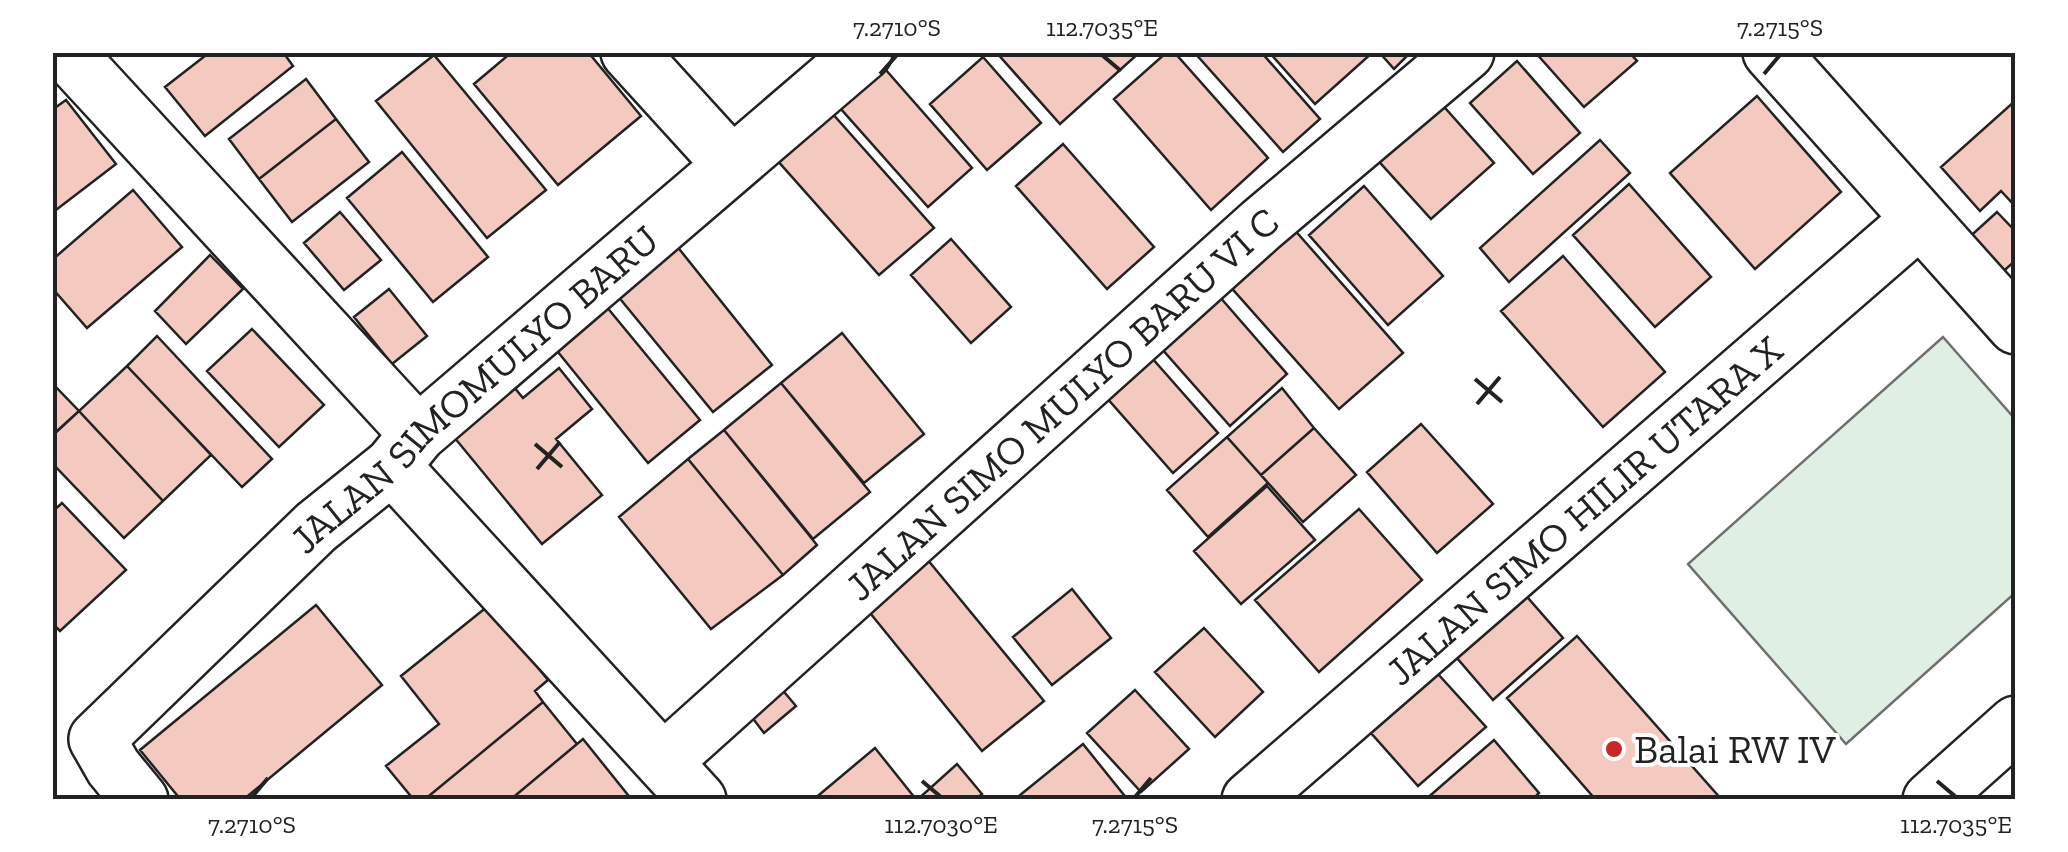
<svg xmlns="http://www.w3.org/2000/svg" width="2068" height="852" font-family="'Zilla Slab',serif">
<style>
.green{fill:#e0efe3;stroke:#6f6f6f;stroke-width:2.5}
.building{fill:#f3c9c0;stroke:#222;stroke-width:2.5}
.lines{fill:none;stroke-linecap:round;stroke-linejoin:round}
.minor-casing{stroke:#222;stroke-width:60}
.minor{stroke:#fff;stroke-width:55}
.ticks{fill:none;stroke:#222;stroke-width:4}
.poi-dot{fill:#c62828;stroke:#fff;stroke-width:4}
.labels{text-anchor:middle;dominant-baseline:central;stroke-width:8;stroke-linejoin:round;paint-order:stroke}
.street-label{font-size:40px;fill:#222;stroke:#fff}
.poi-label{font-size:40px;fill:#222;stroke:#fff;text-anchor:start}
.neatline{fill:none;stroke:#222;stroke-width:4}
.ticks-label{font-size:25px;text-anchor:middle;fill:#222}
</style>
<rect width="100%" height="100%" fill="#fff"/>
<!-- green -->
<path class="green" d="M1943 337 2015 419V593L1846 744 1688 564Z"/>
<!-- building -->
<path class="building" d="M210 52H283L293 66 205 136 165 87Z
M512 52H588L641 116 558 185 474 84Z
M996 52H1140L1060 124Z
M1167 52H1174L1268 158 1211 210 1114 99Z
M1194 52H1261L1320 119 1283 152Z
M1269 52H1371L1372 53 1315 104Z
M1379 52H1411L1394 69Z
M1535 52H1629L1637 61 1584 107Z
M434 55 546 190 487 238 376 101Z
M983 57 1041 123 987 170 930 104Z
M878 61 972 168 928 207 833 100Z
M1517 61 1580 133 1533 174 1470 103Z
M306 79 336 119 259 179 229 139Z
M1757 96 1841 192 1755 269 1670 173Z
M66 100 116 164 52 213V110Z
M1438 100 1494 163 1431 219 1374 156Z
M2016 100V207L2001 191 1980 211 1941 167Z
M831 112 934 228 879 275 777 160Z
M336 119 369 162 292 222 259 179Z
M1600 140 1630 173 1509 282 1480 248Z
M1063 144 1154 247 1107 289 1016 186Z
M402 152 488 257 433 302 347 198Z
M1629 184 1711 277 1655 327 1573 235Z
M1364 186 1443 276 1388 325 1309 235Z
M133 190 182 247 87 328 52 288V260Z
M340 212 381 260 344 290 304 243Z
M1997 212 2016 232V260L1997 277 1965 241Z
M1292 227 1403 353 1339 409 1228 284Z
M951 239 1011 307 971 343 911 275Z
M672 240 772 365 713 412 612 289Z
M210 255 243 289 186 344 155 311Z
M1563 256 1665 372 1603 427 1501 311Z
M1212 288 1287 374 1230 426 1154 340Z
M389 289 427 336 392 364 354 317Z
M601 300 700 420 648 463 549 341Z
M252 329 324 405 279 447 207 371Z
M842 333 924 434 864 483 781 383Z
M157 336 272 459 242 487 127 366Z
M1144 349 1218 433 1173 473 1099 389Z
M127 366 211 455 163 501 79 411Z
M559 368 592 409 556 439 602 495 542 544 449 431 509 381 523 398Z
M52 383 79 411 57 431 52 426Z
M781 383 870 492 813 539 724 430Z
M1282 388 1314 428 1261 475 1227 437Z
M79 411 163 501 124 538 52 463V436Z
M1421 424 1493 504 1437 553 1367 472Z
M1314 428 1356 475 1303 522 1261 475Z
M724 430 817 545 783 575 688 459Z
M1227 437 1268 483 1208 537 1167 490Z
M688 459 783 575 711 629 619 517Z
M1267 486 1315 540 1241 604 1194 551Z
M62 503 126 570 60 631 52 623V512Z
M1359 509 1422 580 1319 672 1255 600Z
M927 559 1044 701 982 751 866 608Z
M1514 582 1563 638 1493 700 1445 644Z
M1072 589 1111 638 1052 685 1013 637Z
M316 605 382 685 243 800H181L140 750Z
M488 606 548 680 535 691 543 702 424 800H414L386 766 439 724 401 676Z
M1204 628 1263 692 1215 737 1155 672Z
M1577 636 1722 800H1596L1507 698Z
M769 674 796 706 764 733 738 699Z
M1438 674 1486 727 1418 786 1371 733Z
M1135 690 1189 749 1141 792 1087 733Z
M543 702 577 744 510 800H424Z
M583 739 632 800H510Z
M1494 740 1539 793 1532 800H1425Z
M1083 744 1128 800H1014Z
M875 748 915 798 813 800Z
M957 764 982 794 975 800H917Z"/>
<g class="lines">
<!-- minor casing -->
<g class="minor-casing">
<g id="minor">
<path d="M66 52 418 434"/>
<path d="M629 52 731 164"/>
<path d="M1771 52 2016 326"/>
<path d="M392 466 698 800"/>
<path id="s1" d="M664 761 1261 225 1466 52"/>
<path id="s2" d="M140 800 113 767 97 739 316 527 392 466 418 434 864 52"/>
<path id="s3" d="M1250 800 1919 220"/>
<path d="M1931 800 2016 724"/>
</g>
</g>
<!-- minor -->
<use href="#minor" class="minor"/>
</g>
<!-- ticks -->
<path class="ticks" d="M1102 55 1121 71M880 74 897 55M1764 74 1780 55M1475 379 1502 402M1477 404 1500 377M535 444 562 467M537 469 560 442M922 781 941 797M1937 781 1956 797M252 797 268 778M1135 797 1151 778"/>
<!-- markers -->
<circle class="poi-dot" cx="1614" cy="749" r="10"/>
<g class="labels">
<!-- street labels -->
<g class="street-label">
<text stroke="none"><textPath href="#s2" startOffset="590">JALAN SIMOMULYO BARU</textPath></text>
<text stroke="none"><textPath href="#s1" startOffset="535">JALAN SIMO MULYO BARU VI C</textPath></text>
<text stroke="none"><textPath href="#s3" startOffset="442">JALAN SIMO HILIR UTARA X</textPath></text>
</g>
<!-- poi labels -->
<g class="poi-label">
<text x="1634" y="749">Balai RW IV</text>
</g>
</g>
<!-- border -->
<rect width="2068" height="852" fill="none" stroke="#ffffff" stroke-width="110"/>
<rect x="55" y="55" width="1958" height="742" class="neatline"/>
<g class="ticks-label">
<text x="897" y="36">7.2710°S</text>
<text x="1102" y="36">112.7035°E</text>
<text x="1780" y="36">7.2715°S</text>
<text x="252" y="833">7.2710°S</text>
<text x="941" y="833">112.7030°E</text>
<text x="1135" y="833">7.2715°S</text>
<text x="1956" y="833">112.7035°E</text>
</g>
</svg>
